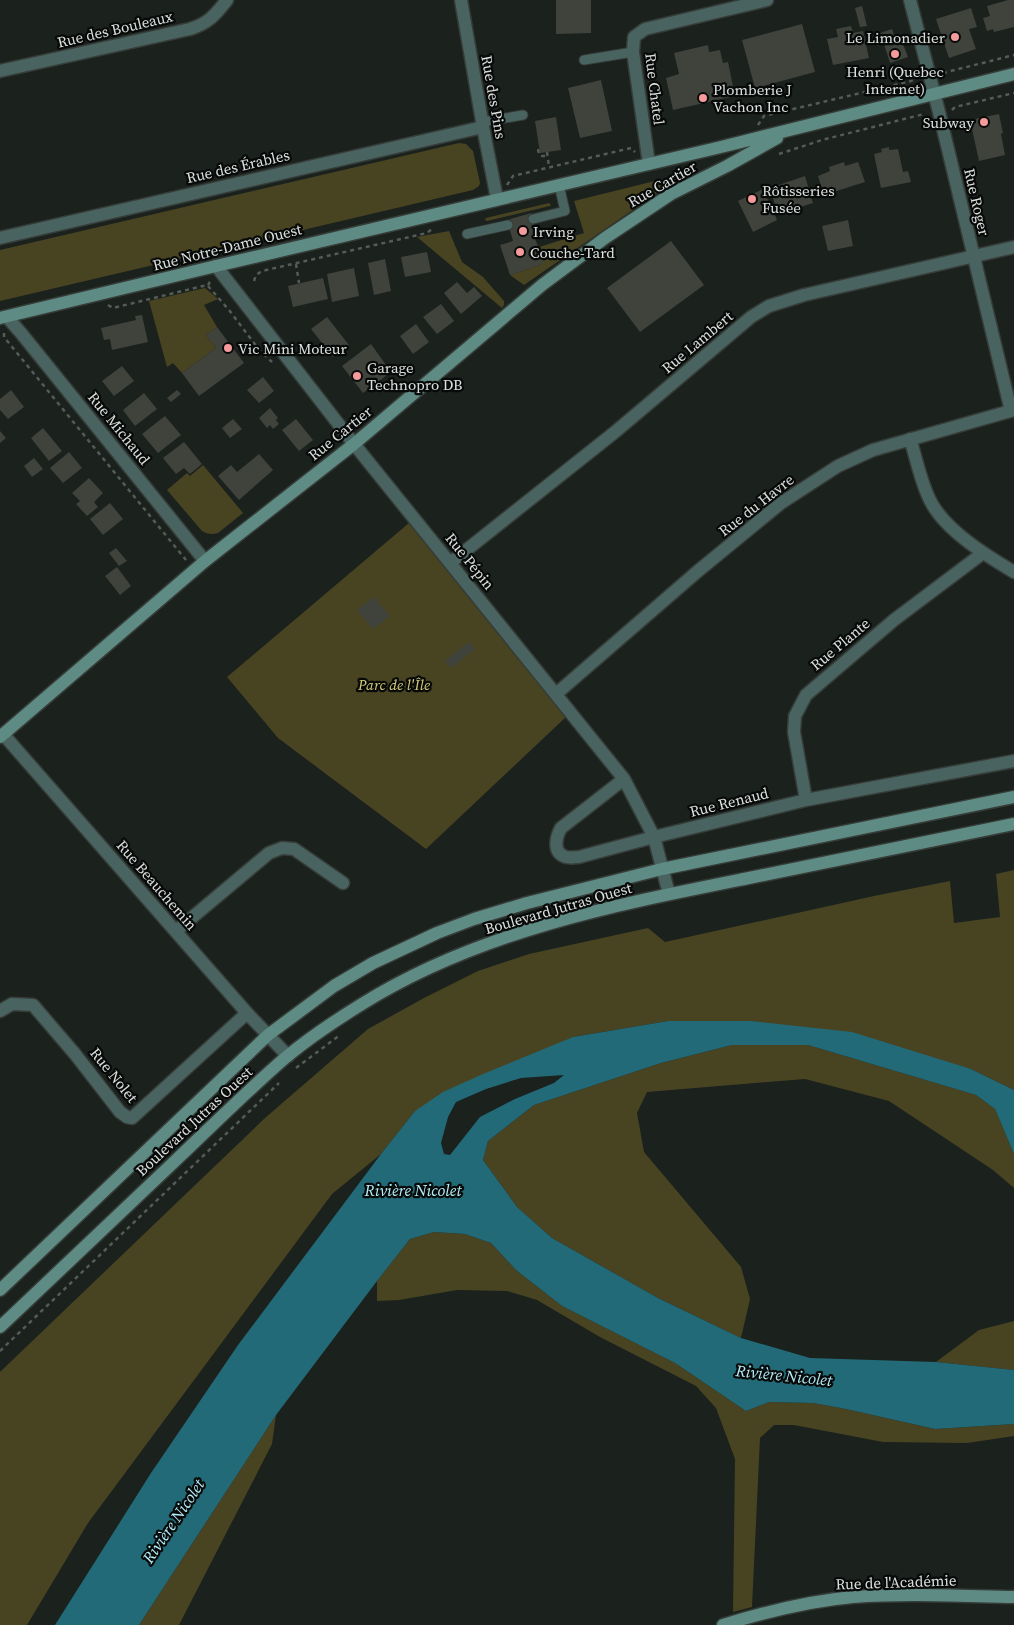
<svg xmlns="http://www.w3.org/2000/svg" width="1014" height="1625" font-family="'Source Serif 4',serif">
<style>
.green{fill:#484422}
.water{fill:#236a78;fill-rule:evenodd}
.building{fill:#3f433c}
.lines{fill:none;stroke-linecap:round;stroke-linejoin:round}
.lane-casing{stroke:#363c38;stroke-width:11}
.street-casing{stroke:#363c38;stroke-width:15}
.secondary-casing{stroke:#363c38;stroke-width:15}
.path{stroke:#555b57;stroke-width:2.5;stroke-dasharray:4 4;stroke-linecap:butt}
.lane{stroke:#496460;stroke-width:9}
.street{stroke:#496460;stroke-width:12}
.secondary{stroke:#5f8b85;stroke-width:12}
.poi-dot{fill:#f59b9b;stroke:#070a08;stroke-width:2}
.labels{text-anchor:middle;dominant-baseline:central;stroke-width:4.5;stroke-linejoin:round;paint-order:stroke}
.street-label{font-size:15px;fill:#dce0de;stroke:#070a08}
.poi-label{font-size:15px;fill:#dce0de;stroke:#070a08;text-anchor:start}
.park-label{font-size:15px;font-style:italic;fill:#d4cb7b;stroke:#070a08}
.water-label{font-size:16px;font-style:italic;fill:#b5eefc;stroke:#070a08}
</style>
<rect width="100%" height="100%" fill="#1b211d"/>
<!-- green -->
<path class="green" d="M459 143 466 144 473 151 480 183 479 186 473 190 0 301V250Z
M679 175V178L524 285 510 275 540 265 542 263V256L539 247 584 233 574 201Z
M549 203 551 205 550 206 487 221 485 220 486 218Z
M449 231 462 262 483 277 504 301V305L502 308 417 237Z
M205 288 218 299 204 305 217 327 206 335 216 348 182 373 173 363 167 367 149 301Z
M203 465 243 513 218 533C212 535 207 534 202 531L167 490 187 473 190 476Z
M409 523 566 717 426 849 278 738 227 677Z
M1014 870V1090L971 1069 751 1021H668L573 1037 415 1111 381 1154 332 1194 88 1523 27 1625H0V1372L265 1118 368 1029 424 998 478 971 529 954 648 928 665 942 874 896 950 881 954 923 1000 917 996 874Z
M732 1045H808L976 1095 995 1109 1014 1154V1188L993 1170 889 1101 805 1079 647 1092 637 1113 644 1152 741 1267 750 1299 741 1338 658 1298 552 1238 517 1207 483 1160 488 1141 534 1105 661 1063Z
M434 1232 465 1234 491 1243 516 1270 562 1306 675 1363 746 1411 769 1402 813 1403 846 1409 935 1429 1014 1424V1436L967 1443 883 1442 794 1425H774L760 1438 752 1607 733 1612 735 1459 716 1408 696 1386 600 1337 537 1300 507 1291 457 1290 399 1300 377 1301V1281L410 1239Z
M1014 1321V1370L936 1362 979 1330Z
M276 1415 272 1444 179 1625H139Z"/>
<!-- water -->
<path class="water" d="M668 1021H751L852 1032 971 1069 1014 1090V1154L995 1109 976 1095 808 1045H732L661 1063 534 1105 488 1141 483 1160 517 1207 552 1238 658 1298 741 1338 810 1358 936 1362 1014 1370V1424L935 1429 846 1409 813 1403 769 1402 746 1411 675 1363 562 1306 516 1270 491 1243 465 1234 434 1232 410 1239 377 1281 276 1415 139 1625H55L151 1473 238 1345 381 1154 415 1111 443 1092 483 1074 573 1037ZM564 1075 554 1083 515 1099 480 1117 450 1155 444 1154 441 1143 448 1117 456 1102 486 1089 521 1078Z"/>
<!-- building -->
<path class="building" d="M556 0H591V33L556 34Z
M1008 0H1014V27L994 32 993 29 987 31 983 18 990 16 987 6Z
M862 6 867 26 860 27 855 8Z
M971 8 977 27 969 29 976 49 949 58 936 19Z
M802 24 815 72 755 88 742 40Z
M851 26 853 33 863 31 869 58 833 65 827 39 838 37 836 29Z
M892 29 895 38 900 36 908 57 890 63 884 44 877 46 874 35Z
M708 45 709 52 720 50 723 63 728 62 735 96 673 110 666 78 679 74 674 53Z
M601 80 612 131 580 138 568 88Z
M999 114 1003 133 1001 134 1005 155 979 161 970 120Z
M556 117 561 150 540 153 535 121Z
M889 147V150L898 149 903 172 908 171 911 182 881 188 874 154 882 152 881 149Z
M844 162 845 166 858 162 865 182 824 195 818 176 830 171 829 167Z
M805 176 813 203 778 214 770 188Z
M763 189 777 220 753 232 738 201Z
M531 213 539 237 535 239 542 256 541 257 543 263 540 265 510 275 500 245 513 241 507 220Z
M848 220 853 246 828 251 822 226Z
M671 241 704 285 640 332 607 288Z
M427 252 431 272 405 277 401 257Z
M385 259 391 291 374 295 368 263Z
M354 268 359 296 332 302 327 274Z
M323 278 328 299 293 307 288 286Z
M457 282 467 293 474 287 482 296 461 314 444 293Z
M441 304 454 321 437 334 423 317Z
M142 315 148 342 112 350 110 339 104 340 101 328 136 320 135 316Z
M327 317 349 345 333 357 311 329Z
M416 324 429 342 413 354 400 336Z
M217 327 244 363 199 396 182 373 216 348 206 335Z
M371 344 391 372 363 393 342 366Z
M122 366 134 381 114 396 102 381Z
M263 377 274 391 259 403 247 390Z
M11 390 24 407 8 419 0 410V399Z
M177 390 181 394 171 402 167 398Z
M144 393 157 409 135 426 123 410Z
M270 408 278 418 276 420 279 424 273 429 270 425 267 428 259 418Z
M165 416 181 435 158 453 142 434Z
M233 419 242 429 230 438 222 428Z
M296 419 313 440 299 451 282 430Z
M43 428 62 451 49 461 31 438Z
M0 431 6 438 0 443Z
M184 442 202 464 190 474 184 468 176 474 163 458Z
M69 452 82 468 63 483 50 468Z
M259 454 273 470 239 500 218 476 231 465 237 472Z
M34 458 43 469 32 477 24 466Z
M89 478 103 493 94 502 98 507 87 516 76 504 80 501 72 493Z
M110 503 123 519 103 535 90 519Z
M116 548 127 561 119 566 109 553Z
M117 567 131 586 120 595 105 576Z
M374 597 390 616 373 629 357 610Z
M469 642 475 649 451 668 445 661Z"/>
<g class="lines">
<!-- lane casing -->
<g class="lane-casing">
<path id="lane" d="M584 60 633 52
M482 122 523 115
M533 219 565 211 559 185
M467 234 508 225"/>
</g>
<!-- street casing -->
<g class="street-casing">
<path id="street" d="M461 0 483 127 497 199
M910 0 939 112 1011 411
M0 71 190 29C209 23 215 15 227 0
M649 164 633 52 634 37 645 29 767 0
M0 238 483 127
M216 266 354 444 624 779 654 837 669 894
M7 317 21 333 205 561
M910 439C917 460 921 485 932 504 948 532 987 556 1014 572
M450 563 615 432 751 317 769 306 804 295 1014 247
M556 694 698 571 781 503 838 466 873 450 1014 410
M3 734 247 1013 288 1056
M624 779 561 828C556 837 552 853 566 857 569 858 575 857 579 857L654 837 806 800 1014 761
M806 800 794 732 795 716 806 695 894 620 983 553
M176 931 269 853 282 848 294 849 343 883
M0 1011 12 1004 33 1005 75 1054 120 1112 127 1117 132 1118 247 1013"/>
</g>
<!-- secondary casing -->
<g class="secondary-casing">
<path id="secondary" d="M0 318 216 266 721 147 1014 74
M0 737 205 561 354 444 542 285 605 238 671 194 727 166 777 138
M0 1290 268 1035 334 986 373 963 437 933 474 919 527 903 662 869 1014 797
M0 1327C58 1272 116 1217 174 1162 211 1127 247 1091 285 1058 309 1038 336 1020 362 1004 477 932 614 905 744 879 834 860 924 842 1014 824
M723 1625C765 1612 809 1601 853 1597 907 1593 961 1596 1014 1597"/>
</g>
<!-- path -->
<path class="path" d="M943 73 1014 55
M952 110 955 107 1014 93
M758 125 764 116 911 81 915 79 916 75
M538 149 539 154 541 156H547
M547 152 549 167
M779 154 822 140 924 114
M507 185 513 176 631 148 635 152
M296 264 299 283
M254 281 256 275 262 271 427 233 432 229
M208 286 229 310 260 351 272 362
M108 305 113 308 203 286H208L210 281
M4 333V337L186 560
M296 1068 340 1035
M0 1351 279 1083"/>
<!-- lane -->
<use href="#lane" class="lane"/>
<!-- street -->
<use href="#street" class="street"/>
<!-- secondary -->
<use href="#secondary" class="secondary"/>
</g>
<!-- markers -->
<g class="poi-dot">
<circle cx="955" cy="37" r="5"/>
<circle cx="895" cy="54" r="5"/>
<circle cx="703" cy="98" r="5"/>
<circle cx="984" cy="122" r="5"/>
<circle cx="752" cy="199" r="5"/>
<circle cx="523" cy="231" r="5"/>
<circle cx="520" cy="252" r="5"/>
<circle cx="228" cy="348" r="5"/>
<circle cx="357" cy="376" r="5"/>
</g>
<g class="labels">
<!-- street labels -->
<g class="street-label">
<text transform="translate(115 29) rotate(-13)">Rue des Bouleaux</text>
<text transform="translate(655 89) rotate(83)">Rue Chatel</text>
<text transform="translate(494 97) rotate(80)">Rue des Pins</text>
<text transform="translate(238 166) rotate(-13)">Rue des Érables</text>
<text transform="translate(662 184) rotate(-30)">Rue Cartier</text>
<text transform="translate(977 202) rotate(77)">Rue Roger</text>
<text transform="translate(227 247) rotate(-14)">Rue Notre-Dame Ouest</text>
<text transform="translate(697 342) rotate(-40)">Rue Lambert</text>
<text transform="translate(119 428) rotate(51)">Rue Michaud</text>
<text transform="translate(340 433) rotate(-39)">Rue Cartier</text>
<text transform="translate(756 505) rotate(-38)">Rue du Havre</text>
<text transform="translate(470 561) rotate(51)">Rue Pépin</text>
<text transform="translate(840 644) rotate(-40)">Rue Plante</text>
<text transform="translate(729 802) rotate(-14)">Rue Renaud</text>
<text transform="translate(157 885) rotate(49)">Rue Beauchemin</text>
<text transform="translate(558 908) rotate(-16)">Boulevard Jutras Ouest</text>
<text transform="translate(114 1075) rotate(51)">Rue Nolet</text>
<text transform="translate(194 1121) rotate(-43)">Boulevard Jutras Ouest</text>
<text transform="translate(896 1582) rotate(-2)">Rue de l'Académie</text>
</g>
<!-- poi labels -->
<g class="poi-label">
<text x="945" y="37" text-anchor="end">Le Limonadier</text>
<text x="895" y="71" text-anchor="middle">Henri (Quebec<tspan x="895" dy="17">Internet)</tspan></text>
<text x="713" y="89">Plomberie J<tspan x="713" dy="17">Vachon Inc</tspan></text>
<text x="974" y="122" text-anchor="end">Subway</text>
<text x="762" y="190">Rôtisseries<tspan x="762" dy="17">Fusée</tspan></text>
<text x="533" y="231">Irving</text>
<text x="530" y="252">Couche-Tard</text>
<text x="238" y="348">Vic Mini Moteur</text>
<text x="367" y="367">Garage<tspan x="367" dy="17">Technopro DB</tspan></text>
</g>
<!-- park labels -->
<g class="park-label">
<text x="394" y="684">Parc de l'Île</text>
</g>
<!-- water labels -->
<g class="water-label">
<text x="413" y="1190">Rivière Nicolet</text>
<text transform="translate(784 1375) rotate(6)">Rivière Nicolet</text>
<text transform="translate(173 1521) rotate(-56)">Rivière Nicolet</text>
</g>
</g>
</svg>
